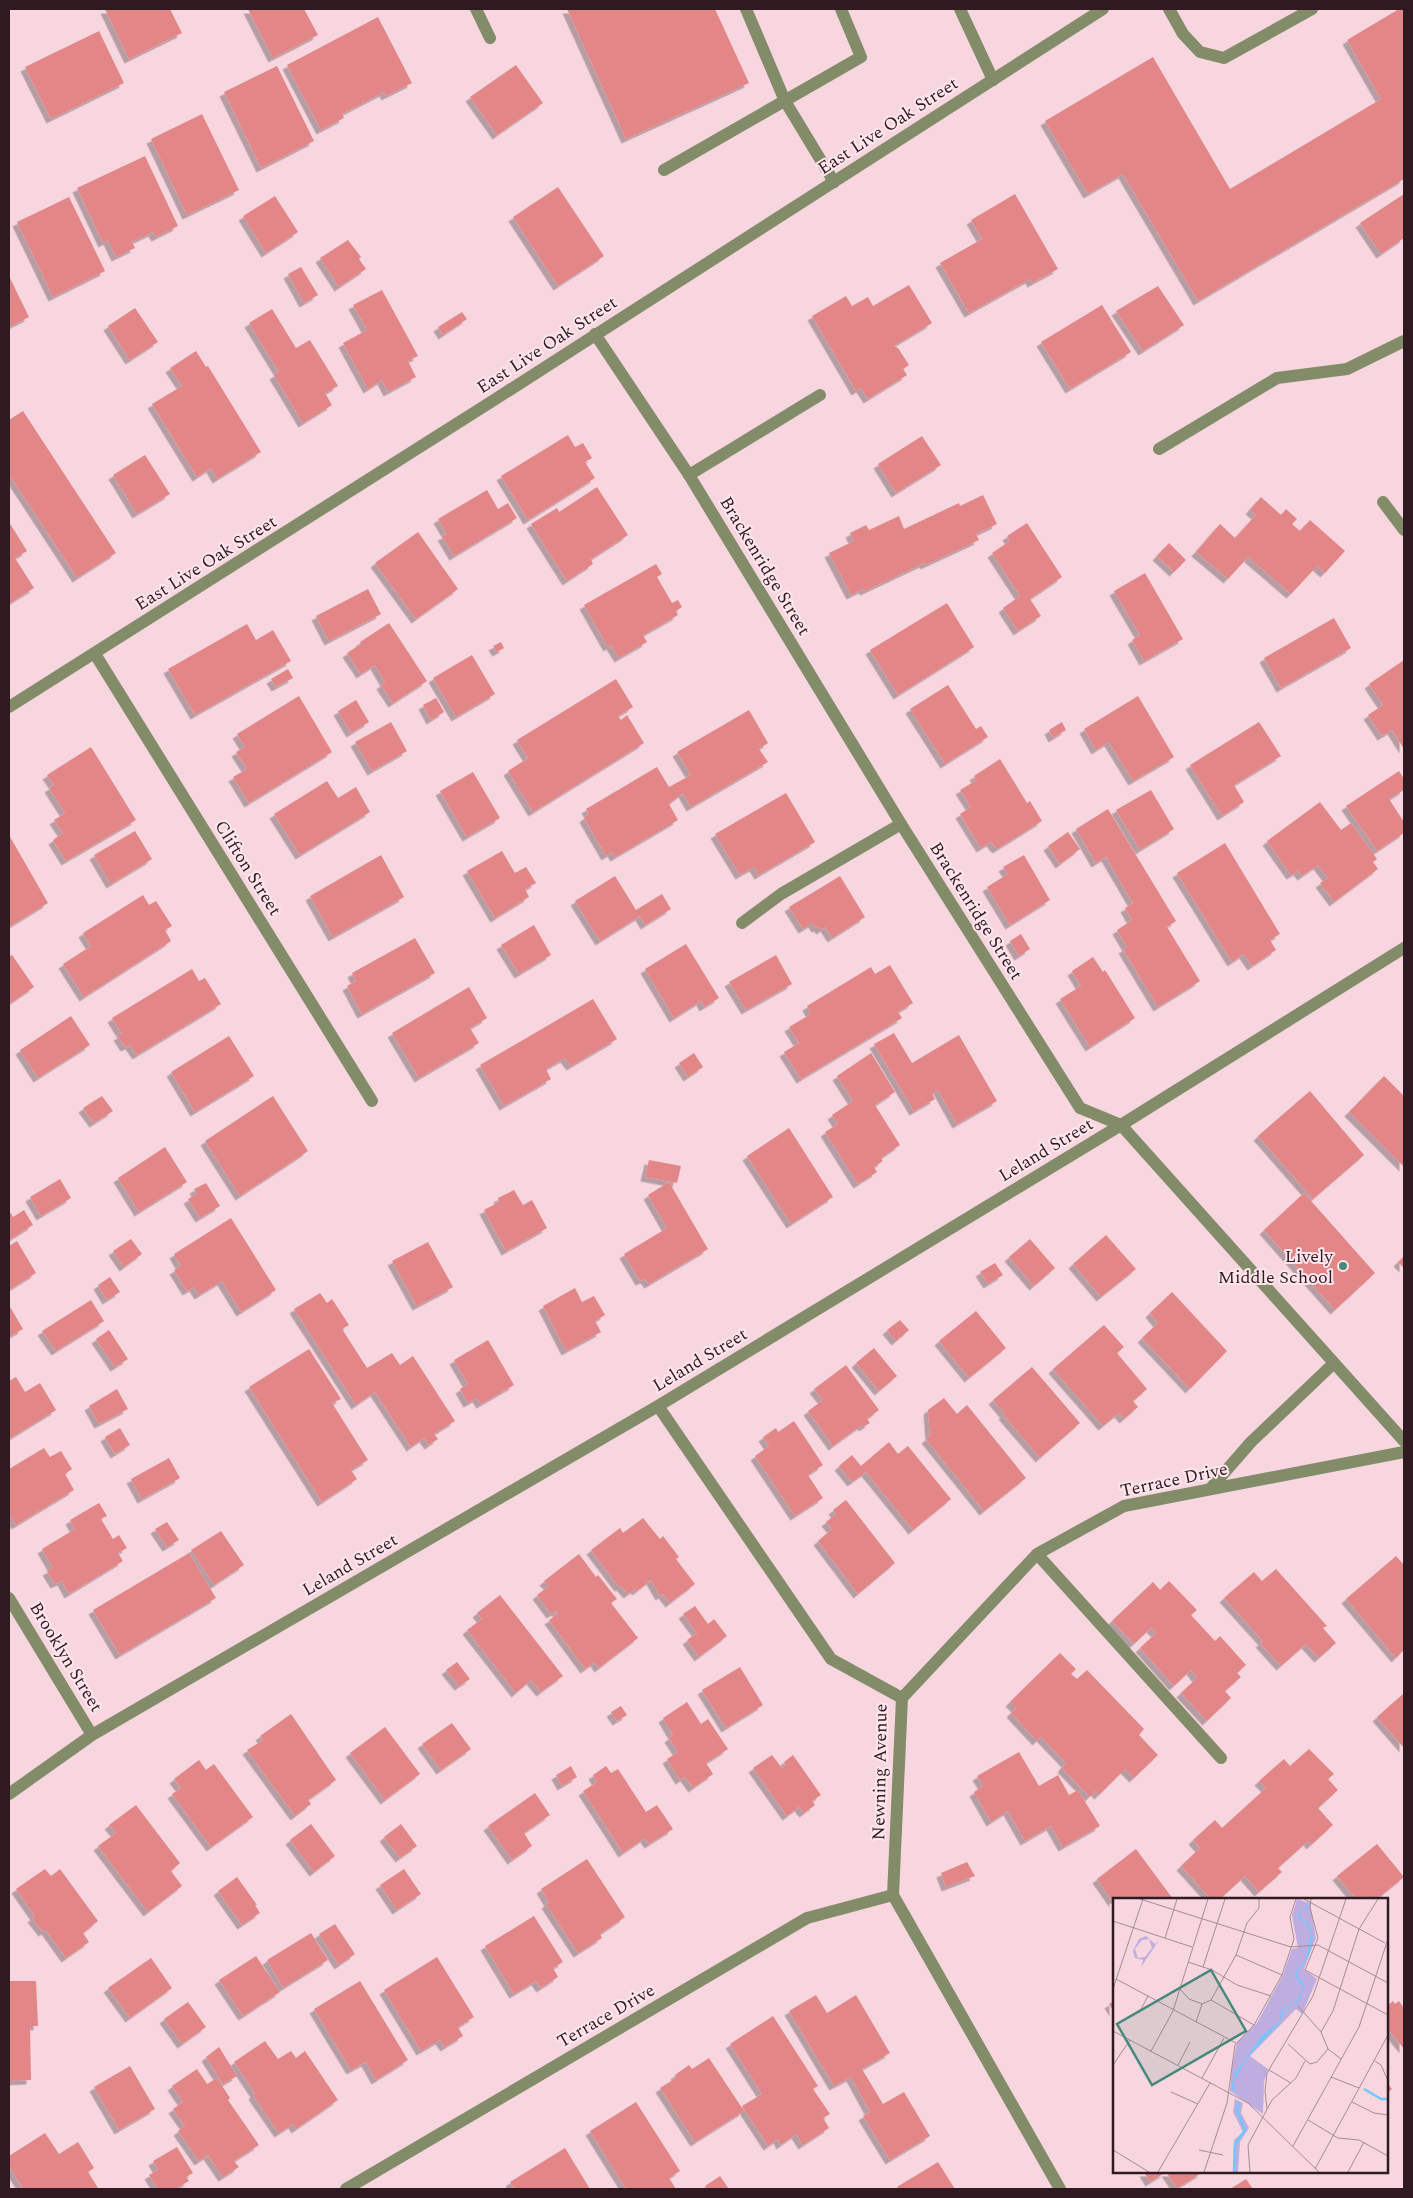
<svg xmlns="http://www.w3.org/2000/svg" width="1413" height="2198" font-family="Spectral,serif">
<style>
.building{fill:#e38687;filter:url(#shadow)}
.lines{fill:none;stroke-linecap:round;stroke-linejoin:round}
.service{stroke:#838c69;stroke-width:12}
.minor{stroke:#838c69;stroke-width:12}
.tertiary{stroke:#838c69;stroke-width:12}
.poi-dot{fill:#46897c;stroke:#fee6ed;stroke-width:2}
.labels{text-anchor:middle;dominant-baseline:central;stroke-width:4;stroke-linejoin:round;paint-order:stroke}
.street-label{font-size:18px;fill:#2e1a20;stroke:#fee6ed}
.poi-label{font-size:18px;fill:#2e1a20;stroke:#fee6ed;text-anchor:end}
.inset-river{fill:none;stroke:#73c7ff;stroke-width:2.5}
.inset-road{fill:none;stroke:#a78b93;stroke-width:1}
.view{fill:#46897c;fill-opacity:0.15;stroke:#46897c;stroke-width:2.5}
.inset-edge{fill:none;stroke:#2e1a20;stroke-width:2.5}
</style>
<defs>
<filter id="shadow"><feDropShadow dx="-4.5" dy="4.5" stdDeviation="0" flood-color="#0004"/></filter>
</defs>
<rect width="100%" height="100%" fill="#f8d6df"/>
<!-- building -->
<path class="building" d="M105 9H170L182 33 129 59Z
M248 9H304L318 35 273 58Z
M567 9H715L749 83 626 139Z
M1399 9H1404V179L1198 301 1123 174 1088 194 1045 121 1153 57 1230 189 1381 99 1347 40Z
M378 17 412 83 386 96 384 92 342 114 344 118 321 130 287 65Z
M99 31 124 83 51 119 25 67Z
M516 65 543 103 497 135 470 97Z
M277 66 314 141 261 168 224 92Z
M202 114 239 190 187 215 151 139Z
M145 156 178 226 156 237 153 232 132 242 135 248 116 257 108 240 103 243 77 188Z
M558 187 604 256 558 286 513 217Z
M1015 194 1058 269 1032 283 1030 279 969 313 940 263 982 239 971 220Z
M1404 194V238L1381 254 1360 223Z
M275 196 298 232 266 253 243 216Z
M69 197 105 271 53 297 17 222Z
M348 240 361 257 359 259 366 269 339 287 320 258Z
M301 267 318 295 304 303 288 274Z
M9 276 29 317 9 327Z
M909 285 932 323 894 346 898 348 909 365 903 369 907 375 868 399 861 388 856 391 812 316 846 296 852 306 868 297 873 306Z
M1158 286 1184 325 1143 351 1116 311Z
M382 290 418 356 408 361 416 377 388 392 382 380 368 389 343 343 367 330 353 305Z
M1102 305 1131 352 1070 389 1041 342Z
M135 308 158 342 130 360 108 326Z
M272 309 296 348 310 340 338 386 325 393 332 405 303 423 274 375 279 372 249 323Z
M462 312 467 319 443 335 438 327Z
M196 351 206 367 208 366 261 452 217 479 211 468 197 477 152 404 182 386 170 368Z
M23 411 116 553 77 578 9 474V420Z
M568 435 575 447 583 443 592 458 585 462 595 478 528 520 501 476Z
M922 436 941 465 896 493 878 464Z
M145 455 170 494 137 514 113 475Z
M597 487 628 535 591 559 593 564 567 581 531 524 557 508 559 512Z
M487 490 498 509 508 503 517 518 454 556 442 536 447 534 438 519Z
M983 495 997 524 976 534 979 540 925 565 924 563 865 591 863 589 851 595 829 553 854 541 850 533 866 525 869 530 899 516 904 529 959 503 960 506Z
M1261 497 1281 515 1286 509 1297 519 1292 524 1300 531 1310 520 1345 551 1325 573 1317 566 1291 594 1248 557 1228 579 1196 552 1220 524 1235 538 1256 515 1250 510Z
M9 522 27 551 15 558 34 588 10 603Z
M1027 523 1062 577 1030 599 1041 616 1018 631 1003 608 1020 596 992 553 1010 541 1007 536Z
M418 532 458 589 416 619 375 563Z
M1169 543 1186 560 1174 572 1157 556Z
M656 564 662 574 657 577 672 603 678 600 682 607 676 611 678 615 643 635 647 642 619 658 611 645 608 647 584 605Z
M1145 573 1183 639 1144 661 1132 640 1140 635 1114 591Z
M368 589 381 614 329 641 316 616Z
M947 603 974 647 898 695 870 650Z
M1334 618 1351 648 1281 688 1264 658Z
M389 623 427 681 393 703 381 685 385 682 375 665 361 674 347 653 361 644 360 642Z
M247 624 256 640 273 630 291 661 195 715 168 669Z
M501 642 504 648 497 652 493 646Z
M472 655 495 694 456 717 433 678Z
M1404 660V749L1392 730 1382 736 1368 715 1383 705 1369 684Z
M288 669 293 678 276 687 271 679Z
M616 679 633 707 618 716 621 720 627 715 644 743 533 812 508 771 528 758 517 740Z
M948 685 976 729 981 726 988 737 945 764 910 709Z
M299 696 332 752 249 803 233 777 247 769 236 752 245 747 237 734Z
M1138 696 1174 757 1133 781 1109 742 1096 750 1084 729Z
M436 698 444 712 431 720 423 705Z
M356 700 369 722 351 733 338 711Z
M749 710 768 743 759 749 768 762 691 807 683 793 669 804 678 820 615 857 612 852 606 856 584 818 589 814 586 809 657 767 669 787 691 775 677 752Z
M391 722 407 751 372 771 355 742Z
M1062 722 1066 730 1053 738 1049 730Z
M1259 722 1281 756 1234 785 1244 802 1222 816 1190 765Z
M91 747 136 820 66 861 53 840 63 833 54 820 65 813 49 788 54 785 47 775Z
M1000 759 1027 803 1030 801 1042 821 997 849 991 842 981 848 960 814 971 807 960 790 977 780 974 776Z
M1399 771 1404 779V790L1389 799 1404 822V833L1377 851 1346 806Z
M473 772 500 818 467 837 440 791Z
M327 781 338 798 356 787 370 812 300 855 274 814Z
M1151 790 1174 829 1140 850 1116 810Z
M786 793 815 842 759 875 754 867 740 875 715 834Z
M1320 802 1341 830 1351 823 1377 859 1373 862 1378 869 1334 902 1320 883 1328 878 1318 865 1302 876 1298 871 1291 875 1267 841Z
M1108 809 1176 921 1167 927 1200 981 1158 1007 1123 949 1127 947 1117 930 1132 920 1125 908 1133 903 1106 857 1096 863 1076 829Z
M135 831 152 859 111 884 94 855Z
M1068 832 1080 849 1060 864 1048 846Z
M9 835 48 903 9 927Z
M1225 843 1280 934 1270 940 1276 950 1252 966 1244 954 1232 962 1177 873Z
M502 851 515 873 526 867 536 883 525 889 529 897 495 918 467 871Z
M381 855 404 897 333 937 310 896Z
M1024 855 1050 900 1010 925 987 887 1008 874 1003 867Z
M615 876 636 910 662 894 671 909 645 925 640 916 600 941 575 901Z
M840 876 865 917 832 938 825 927 821 930 818 927 816 928 813 923 803 929 789 907Z
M143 895 149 905 156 901 172 926 165 930 171 941 84 997 63 964 91 946 83 933Z
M534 925 551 955 519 974 501 945Z
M1021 934 1030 949 1019 956 1010 941Z
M415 938 435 973 362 1014 347 986 356 981 352 973Z
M686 944 719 998 704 1007 701 1001 674 1018 645 969Z
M12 955 34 987 9 1004V957Z
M776 955 792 984 746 1010 729 982Z
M1093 957 1103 972 1105 970 1135 1018 1090 1047 1060 999 1081 986 1072 971Z
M890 965 913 1003 898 1012 902 1018 801 1079 784 1052 799 1043 789 1027 811 1014 807 1006 871 967 875 974Z
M192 969 199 981 205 978 221 1004 137 1055 130 1045 125 1047 118 1036 122 1034 112 1018Z
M469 987 487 1018 470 1028 479 1043 419 1078 392 1033Z
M593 999 617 1039 571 1066 565 1058 546 1069 551 1079 504 1106 480 1065Z
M71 1016 90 1045 38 1078 20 1050Z
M894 1033 912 1063 959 1035 997 1101 957 1124 938 1090 932 1094 935 1099 914 1111 874 1044Z
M229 1036 254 1076 195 1112 171 1072Z
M694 1053 703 1067 688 1077 679 1063Z
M871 1053 895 1092 875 1105 900 1145 881 1158 883 1161 874 1167 877 1172 858 1184 825 1132 838 1124 832 1115 853 1101 837 1076Z
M1384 1076 1404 1096V1167L1349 1112Z
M1310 1091 1364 1155 1313 1199 1258 1136Z
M102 1096 113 1111 94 1123 83 1108Z
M273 1096 308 1151 240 1196 205 1141Z
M789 1128 833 1197 791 1224 747 1156Z
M165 1147 187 1182 139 1212 118 1178Z
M649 1160 681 1166 677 1183 645 1177Z
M60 1179 71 1198 41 1216 30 1197Z
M669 1182 708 1249 649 1284 645 1279 640 1281 624 1254 667 1228 648 1195Z
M206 1183 220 1206 200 1218 188 1199 197 1194 194 1189Z
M514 1190 523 1205 532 1200 547 1228 506 1251 484 1210 499 1202 498 1198Z
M1304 1193 1375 1273 1335 1310 1264 1230Z
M24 1210 33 1225 9 1240V1215L11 1213 13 1217Z
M231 1218 276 1290 241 1312 222 1281 199 1295 194 1287 187 1291 174 1270 181 1266 174 1254Z
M1106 1235 1136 1269 1101 1297 1073 1264Z
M131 1239 142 1254 124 1267 113 1251Z
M1030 1239 1055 1268 1034 1286 1009 1257Z
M17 1241 36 1273 9 1290V1246Z
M428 1242 453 1287 417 1306 392 1261Z
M1404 1256V1268L1398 1262Z
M995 1263 1003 1275 988 1284 980 1272Z
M110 1277 120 1292 107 1300 98 1285Z
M575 1288 582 1302 594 1296 605 1315 595 1321 601 1332 566 1351 543 1306Z
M1172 1292 1227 1351 1190 1389 1142 1338 1158 1323 1150 1313Z
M320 1293 327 1303 332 1299 349 1325 342 1329 367 1368 392 1353 400 1365 413 1356 455 1421 434 1434 438 1439 429 1445 424 1438 411 1447 375 1392 356 1405 294 1309Z
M91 1300 104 1321 56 1351 42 1331Z
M9 1305 23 1329 9 1337Z
M976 1311 1006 1348 969 1378 939 1341Z
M900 1320 909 1330 896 1341 887 1330Z
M1104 1325 1124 1347 1117 1353 1147 1389 1133 1401 1138 1407 1124 1419 1119 1413 1103 1426 1053 1369Z
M109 1330 128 1359 115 1367 96 1339Z
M488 1340 514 1385 481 1404 477 1398 468 1403 460 1389 468 1384 454 1360Z
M874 1348 897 1376 879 1391 856 1363Z
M309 1349 341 1399 332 1403 368 1460 351 1470 357 1479 322 1502 249 1387Z
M846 1365 879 1410 867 1419 870 1423 863 1427 862 1425 833 1446 808 1411 823 1400 814 1389Z
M1032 1367 1080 1423 1040 1458 1003 1415 1005 1414 993 1400Z
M16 1377 25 1392 40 1383 56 1410 9 1439V1381Z
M117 1389 128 1409 99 1424 89 1406Z
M944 1398 957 1414 967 1405 1026 1478 984 1511 926 1439 930 1436 928 1410Z
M794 1421 823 1465 808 1475 823 1498 795 1516 755 1456 769 1446 763 1437 776 1428 778 1432Z
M120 1428 130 1445 115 1454 105 1437Z
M889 1442 898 1454 908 1446 951 1499 913 1530 866 1472 852 1482 839 1466 852 1455 861 1466Z
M44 1448 50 1457 61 1451 72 1469 65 1474 74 1490 16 1525 9 1513V1469Z
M169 1458 180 1478 142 1499 131 1479Z
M846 1500 895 1563 858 1594 818 1541 832 1529 826 1522 836 1514 833 1510Z
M99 1503 107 1516 101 1519 113 1539 119 1535 127 1548 118 1553 123 1561 69 1594 62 1581 55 1584 47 1571 53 1568 42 1549 75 1529 70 1520Z
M643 1518 660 1539 663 1536 679 1557 676 1559 695 1584 670 1603 663 1594 660 1596 651 1580 637 1591 635 1589 628 1594 621 1586 619 1587 591 1550 620 1528 623 1533Z
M167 1522 179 1540 167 1547 155 1529Z
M221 1531 244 1565 214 1585 191 1550Z
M189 1553 216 1598 120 1655 93 1610Z
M579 1554 596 1577 598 1575 617 1599 611 1603 638 1638 599 1668 595 1662 585 1669 549 1620 558 1614 556 1611 551 1614 537 1595 549 1586 544 1581Z
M1396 1556 1404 1565V1650L1396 1658 1346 1599Z
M1276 1569 1327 1626 1323 1628 1336 1643 1319 1658 1306 1644 1281 1666 1260 1643 1263 1641 1224 1598 1254 1572 1262 1581Z
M1169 1581 1197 1610 1191 1615 1215 1641 1220 1636 1246 1665 1237 1673 1241 1677 1225 1691 1231 1698 1207 1721 1181 1693 1197 1678 1191 1670 1174 1686 1140 1648 1156 1633 1151 1628 1134 1644 1112 1621 1153 1582 1160 1590Z
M500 1595 563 1676 541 1692 531 1680 516 1693 467 1630 482 1619 477 1613Z
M695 1606 708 1624 714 1619 727 1636 699 1657 687 1640 697 1633 683 1614Z
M1060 1653 1076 1669 1071 1674 1077 1679 1087 1670 1144 1729 1139 1735 1158 1755 1134 1778 1125 1769 1099 1795 1095 1791 1090 1797 1062 1768 1066 1763 1041 1737 1037 1741 1011 1713 1016 1708 1010 1702Z
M457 1662 470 1679 459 1686 446 1670Z
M740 1667 763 1705 726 1728 702 1690Z
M1403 1694 1404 1695V1748L1377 1717Z
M687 1702 701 1724 708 1719 728 1749 706 1763 713 1774 693 1788 685 1777 680 1780 667 1759 678 1752 669 1738 673 1735 663 1718Z
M621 1706 627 1715 617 1721 611 1712Z
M291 1714 336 1780 308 1800 311 1804 295 1816 247 1750 263 1740 260 1736Z
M452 1723 471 1749 441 1770 422 1744Z
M385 1727 420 1774 385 1800 350 1753Z
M1309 1749 1334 1774 1328 1779 1338 1790 1318 1808 1333 1825 1311 1845 1308 1841 1278 1868 1282 1872 1259 1892 1245 1876 1220 1899H1211L1181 1866 1200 1848 1193 1840 1215 1820 1222 1828 1266 1788 1259 1781 1284 1759 1290 1766Z
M1019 1752 1039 1786 1058 1775 1069 1795 1078 1790 1100 1826 1063 1847 1051 1826 1025 1841 1008 1811 991 1822 974 1792 983 1786 977 1776Z
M772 1755 782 1768 786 1765 784 1762 793 1755 821 1795 812 1801 815 1805 804 1813 799 1807 787 1816 753 1768Z
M199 1760 206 1770 214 1764 253 1817 211 1847 172 1794 181 1788 174 1779Z
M571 1766 577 1777 562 1786 556 1775Z
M606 1766 611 1773 618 1769 646 1812 657 1805 673 1829 649 1844 645 1838 623 1853 583 1791 597 1782 593 1775Z
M535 1793 550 1815 524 1833 532 1846 512 1860 488 1826Z
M136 1805 180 1863 171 1871 182 1886 148 1912 98 1846 116 1833 109 1825Z
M311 1824 335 1856 314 1872 290 1840Z
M401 1824 417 1846 400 1858 384 1837Z
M1377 1844 1404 1877 1377 1899H1356L1337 1876Z
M1136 1849 1173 1899H1114V1903L1097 1879Z
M587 1859 625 1917 600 1934 602 1938 578 1953 546 1904 549 1902 541 1889Z
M967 1862 975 1876 946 1887 941 1873Z
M45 1869 51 1876 60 1869 98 1921 83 1933 89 1942 66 1958 46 1930 43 1932 32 1918 35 1916 16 1889Z
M404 1869 421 1894 397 1910 380 1885Z
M237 1877 257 1905H255L260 1913 242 1925 218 1891Z
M534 1916 563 1962 553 1968 558 1977 541 1988 536 1981 514 1994 485 1946Z
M335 1924 355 1954 339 1965 319 1934Z
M311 1933 328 1960 283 1988 267 1960Z
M256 1956 280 1992 243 2016 219 1980Z
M437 1957 474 2017 458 2027 463 2036 445 2047 440 2040 421 2051 384 1990Z
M151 1958 172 1988 130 2018 108 1988Z
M9 1981H36L38 2026H30L31 2080 9 2081Z
M360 1981 408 2060 376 2080 366 2062 351 2070 314 2009Z
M816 1995 827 2013 856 1995 890 2053 862 2069 883 2104 904 2092 930 2136 890 2160 863 2116 870 2112 851 2077 834 2086 789 2011Z
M1114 2001V2012L1109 2004Z
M1393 2001 1395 2004 1399 2001 1404 2008V2049L1387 2028V2006Z
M188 2002 206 2027 182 2044 164 2019Z
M773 2016 818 2086 813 2089 830 2114 823 2118 829 2128 803 2145 796 2134 781 2145 778 2139 768 2146 742 2106 762 2094 730 2044Z
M265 2041 278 2059 291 2051 296 2058 305 2051 338 2100 296 2129 293 2124 279 2133 253 2095 255 2093 234 2062Z
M219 2047 237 2076 223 2084 206 2057Z
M709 2058 744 2111 695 2142 660 2088 676 2078 675 2075 689 2065 692 2069Z
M130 2066 155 2109 119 2130 94 2087Z
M197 2069 207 2084 217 2078 230 2098 228 2100 259 2145 234 2161 239 2167 223 2177 208 2155 199 2161 178 2131 185 2126 173 2109 183 2102 172 2086Z
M1387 2083 1392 2089 1387 2093Z
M636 2102 680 2171 669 2178 676 2189H626L590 2131Z
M45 2133 59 2154 78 2142 94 2168 88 2172 98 2188 19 2189 22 2187 9 2166V2156Z
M177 2147 193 2173 186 2177 189 2181 175 2189H158L149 2175 158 2170 153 2161Z
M565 2148 590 2189H515L510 2182Z
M938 2162 955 2189H899L897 2187Z
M1144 2172H1166L1150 2182Z
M1166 2172H1203L1177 2188Z
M720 2176 729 2189H707L705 2186Z
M1246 2179 1253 2189H1230Z"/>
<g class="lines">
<!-- service -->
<path class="service" d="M476 9 490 38
M746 9 785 101 834 182
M1169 9 1183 34 1200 52 1224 58 1312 9
M664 170 861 57 841 9
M1159 449 1277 378 1347 369 1404 341
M689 475 820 395
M742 923 781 894 901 824"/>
<!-- minor -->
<path class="minor" d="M960 9 993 80
M595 334 689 475 901 824 1080 1108 1121 1125 1404 1441
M1383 502 1404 530
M95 654 372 1101
M658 1406 831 1659 902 1698 893 1895 1060 2189
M1210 1489 1251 1442 1334 1363
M1037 1554 1221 1758
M9 1598 92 1735
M902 1698 1037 1554 1124 1506 1404 1452
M9 1794 92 1735 658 1406 1121 1125 1404 948
M346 2189 807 1918 893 1895"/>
<!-- tertiary -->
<path class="tertiary" d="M9 707 494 400 1103 9"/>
</g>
<!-- markers -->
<circle class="poi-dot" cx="1343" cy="1266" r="5"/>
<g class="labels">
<!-- street labels -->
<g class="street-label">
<text transform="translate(888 126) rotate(-33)">East Live Oak Street</text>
<text transform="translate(547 345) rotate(-33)">East Live Oak Street</text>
<text transform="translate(206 563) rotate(-32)">East Live Oak Street</text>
<text transform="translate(765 566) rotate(59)">Brackenridge Street</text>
<text transform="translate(248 868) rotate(58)">Clifton Street</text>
<text transform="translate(976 911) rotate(58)">Brackenridge Street</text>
<text transform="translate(1046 1150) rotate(-31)">Leland Street</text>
<text transform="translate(700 1360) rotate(-31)">Leland Street</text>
<text transform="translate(1174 1480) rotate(-12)">Terrace Drive</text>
<text transform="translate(350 1565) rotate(-30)">Leland Street</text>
<text transform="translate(66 1657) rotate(59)">Brooklyn Street</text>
<text transform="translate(880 1772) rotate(-89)">Newning Avenue</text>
<text transform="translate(606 2016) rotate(-30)">Terrace Drive</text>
</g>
<!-- poi labels -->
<g class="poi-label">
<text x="1333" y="1256">Lively<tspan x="1333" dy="21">Middle School</tspan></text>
</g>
</g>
<!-- overview -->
<g transform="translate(1113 1898)">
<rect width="275" height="275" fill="#f8d6df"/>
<path d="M184 1 197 5 203 40 191 71 204 81 189 116 183 111 137 158 155 171 151 184 150 216 117 193 119 170 124 144 144 125 170 77 179 51 185 50 179 17ZM33 38 42 46 46 42 28 69 30 62 22 60 20 53 26 41ZM36 41 39 50 32 59 25 60 22 51 29 42ZM122 201 130 205 128 215 136 230 127 244 125 274H120L121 242 130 234 120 214Z" fill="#beaedf" fill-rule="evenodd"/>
<path d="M196 1 194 11 185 15 187 20 195 24 200 40 196 57 183 76 191 87V92L185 103 171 111 167 124 133 161 120 186 124 196 118 189 123 176 119 174H124L129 165 149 138 167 123 168 112 183 103 191 91 181 76 193 60 198 36 193 24 186 22 184 15 192 11Z" fill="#73c7ff"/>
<path class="inset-river" d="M251 191 268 201H275M121 274 122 246 132 232 124 213 126 204"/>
<path class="inset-road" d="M27 1 178 49 205 47 275 85M191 1 272 45M198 1 197 10 205 40 192 72 275 117M0 23 79 49M52 40 64 1M123 57 169 77M75 64 99 72 124 87 158 98M90 69 112 1M3 81 123 145M66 90 76 101 89 106M0 91 30 1M98 102 141 127M185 108 208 134 215 151 228 161M26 115 35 98M83 124 89 106 98 102 123 57 134 25 146 10V1M0 133 135 205 206 274M208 134 220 113 246 31 265 1M175 146 197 166 204 164 215 151M38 153 60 113 95 1M262 163 268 167 275 183M0 167 17 142M65 167 77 144M156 172 178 185M218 179 246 190M89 180 111 140M58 194 85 206M239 204 261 215 275 217M154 211 152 193 154 175 200 98 233 1M195 222 225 240 246 242 275 258M180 248 246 129 275 41M0 252 36 274M86 252 110 257M202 271 275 137M45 274 97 185M91 274 114 205 122 147 141 127 169 77 181 41 177 19 183 1M137 274 135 247 159 202 183 180 192 163M235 274 251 244"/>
<path class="view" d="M98 72 133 133 39 187 4 126Z"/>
<rect width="275" height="275" class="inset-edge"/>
</g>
<!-- border -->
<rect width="1413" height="2198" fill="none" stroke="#2e1a20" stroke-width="20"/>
</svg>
